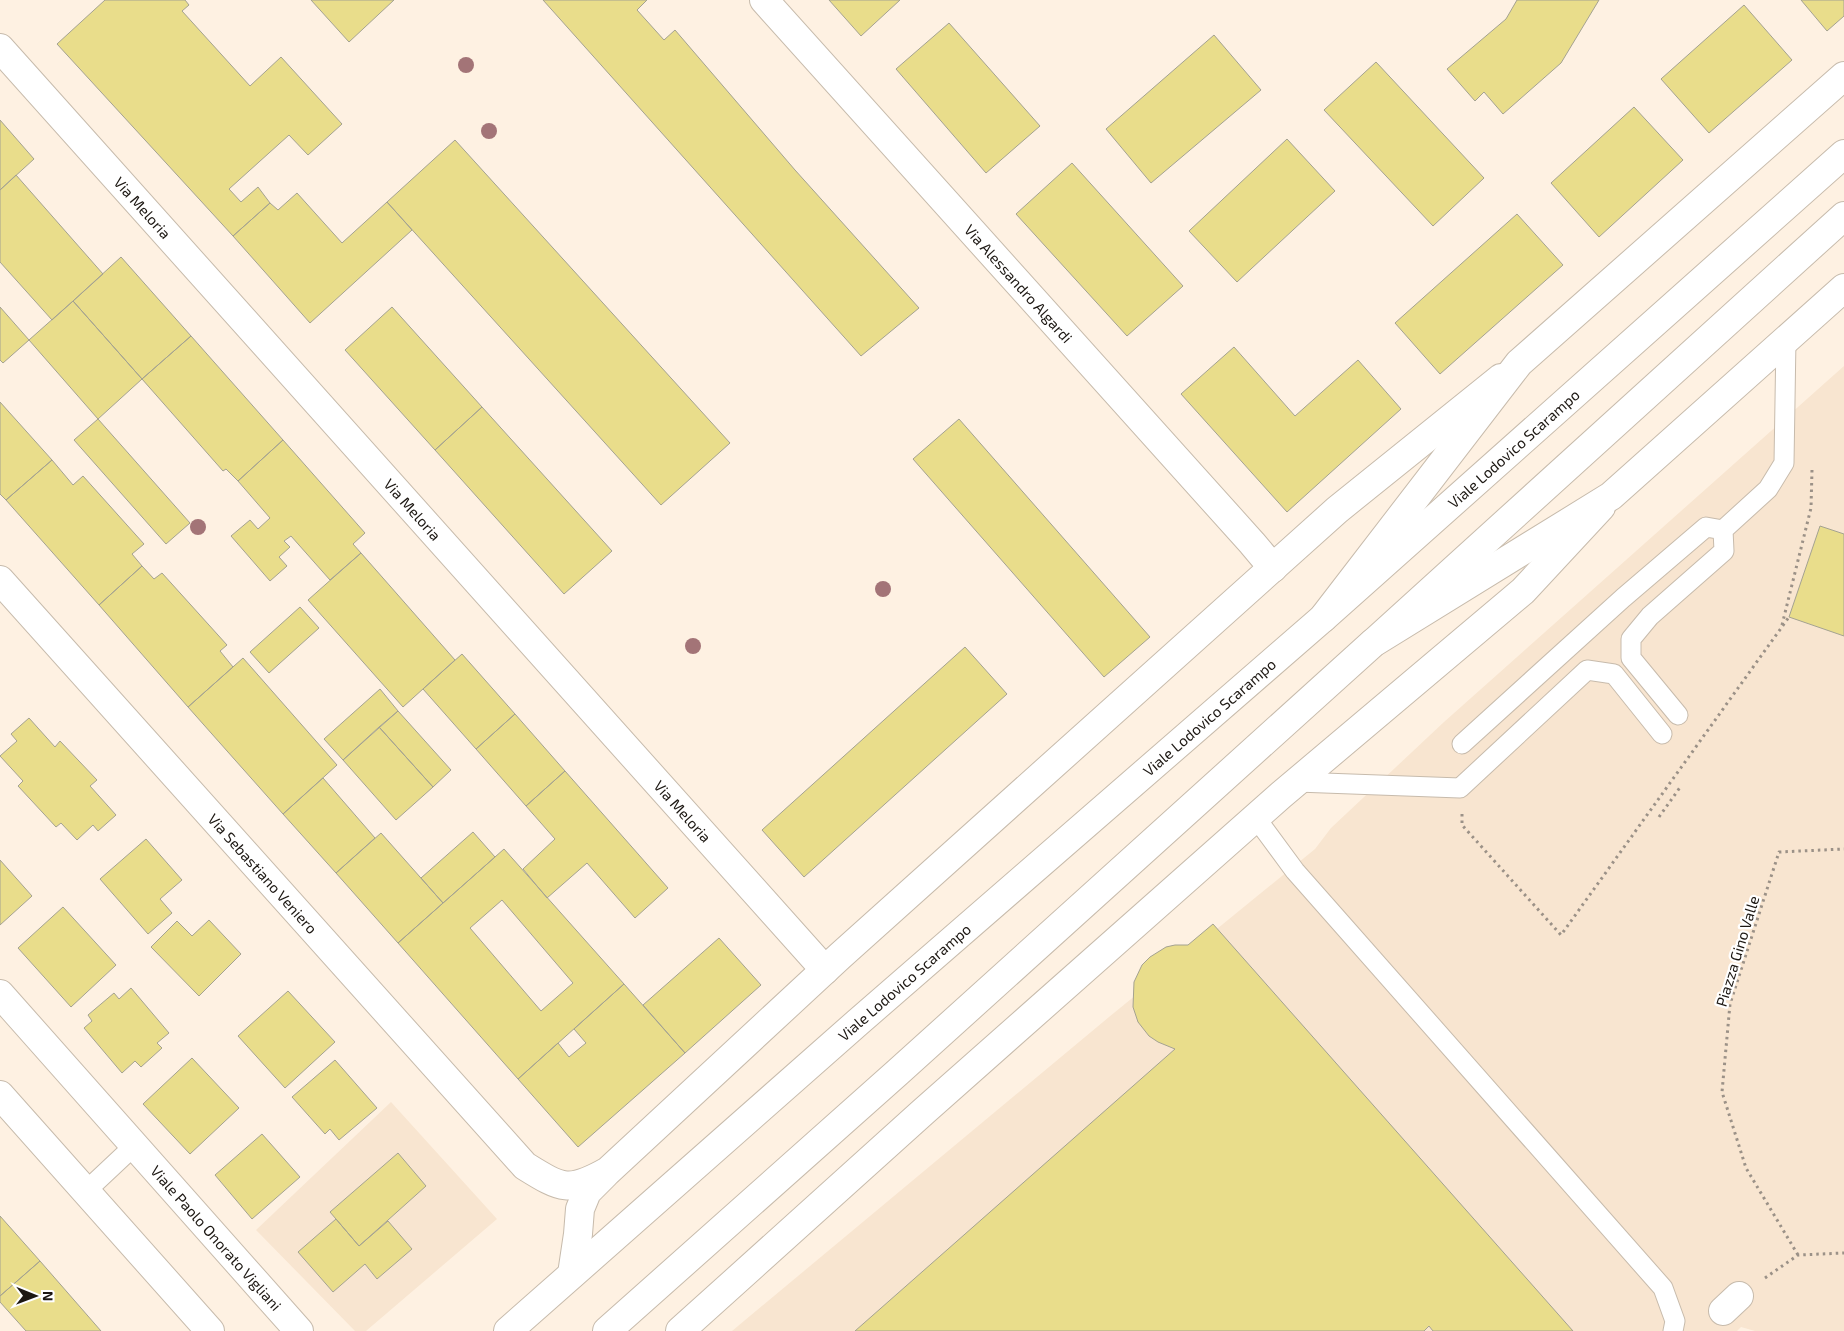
<svg xmlns="http://www.w3.org/2000/svg" width="1844" height="1331" font-family="'Exo 2',sans-serif">
<style>
.built{fill:#f8e5d0}
.building{fill:#e9dd8b;stroke:#a4a291;fill-rule:evenodd}
.lines{fill:none;stroke-linecap:round;stroke-linejoin:round}
.lane-casing{stroke:#c7bbac;stroke-width:21}
.street-casing{stroke:#c7bbac;stroke-width:30}
.secondary-casing{stroke:#c7bbac;stroke-width:30}
.primary-casing{stroke:#c7bbac;stroke-width:30}
.highway-casing{stroke:#c7bbac;stroke-width:30}
.path{stroke:#9b9187;stroke-width:3;stroke-dasharray:2.5 4;stroke-linecap:butt}
.lane{stroke:#fff;stroke-width:19}
.street{stroke:#fff;stroke-width:28}
.secondary{stroke:#fff;stroke-width:28}
.primary{stroke:#fff;stroke-width:28}
.highway{stroke:#fff;stroke-width:28}
.tree{fill:#a37477}
.labels{text-anchor:middle;dominant-baseline:central;stroke-width:4.5;stroke-linejoin:round;paint-order:stroke}
.street-label{font-size:15px;fill:#1c1712;stroke:#fff}
</style>
<rect width="100%" height="100%" fill="#fef1e2"/>
<!-- built -->
<path class="built" d="M1844 366V1331H1755L1741 1327 1737 1331H732L1109 1017 1315 849 1331 828 1444 722Z
M391 1102 497 1219 366 1331H355L256 1230Z"/>
<!-- building -->
<path class="building" d="M105 0H185L189 5 182 11 250 86 281 57 342 124 308 155 289 135 229 189 241 202 258 187 270 203 233 236 57 44Z
M311 0H394L349 42Z
M543 0H647L637 10 664 40 675 30 795 170 919 308 861 356Z
M829 0H900L861 36Z
M1517 0H1599L1561 63 1503 114 1484 92 1475 101 1447 69 1506 19Z
M1801 0H1844V16L1827 31Z
M1744 5 1792 60 1709 133 1661 79Z
M949 23 1040 126 986 173 896 69Z
M1214 35 1261 90 1151 183 1106 129Z
M1376 62 1484 178 1433 226 1324 110Z
M1634 107 1683 160 1599 237 1551 183Z
M0 120 34 159 0 190Z
M1287 139 1335 191 1237 282 1189 231Z
M455 140 730 443 661 505 387 202Z
M1072 163 1183 286 1127 336 1016 214Z
M16 175 103 274 52 320 0 262V190Z
M297 193 342 243 387 202 412 230 310 323 233 236 270 203 278 210Z
M1517 214 1563 265 1440 374 1395 323Z
M121 257 191 336 142 379 73 301Z
M73 301 142 379 98 419 29 340Z
M0 307 29 340 3 363 0 360Z
M392 307 482 407 435 450 345 350Z
M191 336 283 440 238 481 226 469 223 471 142 379Z
M1234 347 1295 416 1358 360 1401 409 1287 512 1181 394Z
M0 402 52 460 6 500 0 494Z
M482 407 612 551 564 594 435 450Z
M98 419 190 523 166 544 74 440Z
M959 419 1150 637 1104 677 913 459Z
M283 440 365 533 353 544 361 553 330 580 291 536 284 541 290 547 279 557 287 566 270 581 231 536 250 520 258 529 270 518 238 481Z
M52 460 73 485 83 476 144 544 132 554 142 566 99 605 6 500Z
M1820 526 1844 534V636L1789 617Z
M361 553 455 660 403 707 308 600Z
M142 566 154 579 162 573 227 645 220 651 233 667 188 707 99 605Z
M300 607 319 628 269 673 250 652Z
M965 647 1007 694 804 877 762 830Z
M462 654 515 714 476 749 423 689Z
M243 658 337 765 283 814 188 707Z
M380 689 398 711 343 760 324 739Z
M398 711 451 770 433 787 379 727Z
M515 714 565 771 526 806 476 749Z
M29 718 55 747 60 741 97 780 90 786 116 815 98 831 93 825 77 840 61 823 56 827 18 786 23 781 0 756 17 741 11 734Z
M379 727 433 787 396 820 343 760Z
M565 771 668 888 635 918 587 863 547 898 523 869 555 839 526 806Z
M323 778 375 838 336 873 283 814Z
M473 832 495 857 443 903 421 878Z
M381 833 443 903 398 943 336 873Z
M146 839 182 880 160 899 172 913 148 934 100 879Z
M504 849 624 984 518 1079 398 943ZM502 900 573 983 541 1011 470 928Z
M0 860 32 896 0 925Z
M63 907 116 965 71 1007 18 948Z
M209 920 241 954 199 996 151 947 177 921 192 936Z
M1213 924 1573 1331H1433L1429 1326 1424 1331H855L1175 1049 1158 1042 1149 1036 1138 1022 1133 1007 1134 982 1142 965 1150 957 1166 947 1175 945H1188Z
M719 938 761 985 685 1053 643 1005Z
M624 984 685 1053 578 1147 518 1079 558 1043 569 1057 586 1043 574 1029Z
M131 988 169 1033 157 1043 162 1048 141 1067 135 1061 122 1073 84 1028 92 1021 88 1015 114 993 119 999Z
M288 991 335 1042 285 1088 238 1036Z
M192 1058 239 1108 190 1154 143 1104Z
M335 1060 377 1108 339 1140 330 1129 325 1134 292 1097Z
M262 1134 300 1177 252 1219 215 1175Z
M398 1153 426 1186 359 1246 330 1212Z
M0 1216 40 1261 0 1296Z
M336 1219 359 1246 388 1221 412 1249 377 1279 365 1264 333 1292 298 1252Z
M40 1261 101 1331H26L0 1302V1296Z"/>
<g class="lines">
<!-- lane casing -->
<g class="lane-casing">
<path id="lane" d="M1723 530 1768 489 1784 463 1786 339
M1678 715 1631 658V639L1650 616 1724 551 1723 530
M1462 744 1623 598 1706 527 1723 530
M1297 782 1460 788 1587 670 1614 674 1662 734
M1256 818 1295 871 1663 1288 1675 1321 1673 1331
M86 1191 135 1145"/>
</g>
<!-- street casing -->
<g class="street-casing">
<g id="street">
<path id="s1" d="M764 0 1252 543 1273 568"/>
<path id="s2" d="M0 48 825 970"/>
<path id="s3" d="M0 580 525 1166C562 1189 569 1193 608 1171L840 956 1337 510 1501 378"/>
<path d="M572 1274 578 1234 580 1209 587 1192 605 1174"/>
<path d="M1723 1311 1739 1296"/>
</g>
</g>
<!-- secondary casing -->
<g class="secondary-casing">
<g id="secondary">
<path id="s4" d="M0 994 299 1331"/>
<path d="M0 1095 210 1331"/>
<path d="M680 1331 923 1112 1281 795 1523 591 1601 507"/>
</g>
</g>
<!-- primary casing -->
<g class="primary-casing">
<g id="primary">
<path id="s5" d="M508 1331 857 1023 1323 618 1519 363 1844 76"/>
<path d="M607 1331 898 1072 1373 643 1611 496 1844 288"/>
</g>
</g>
<!-- highway casing -->
<g class="highway-casing">
<g id="highway">
<path id="s6" d="M1323 618 1844 154"/>
<path d="M1373 643 1844 216"/>
</g>
</g>
<!-- path -->
<path class="path" d="M1782 625 1811 508 1812 470
M1462 814V825L1561 935 1789 617
M1659 817 1681 786
M1798 1255 1746 1168 1722 1092 1730 1004 1779 852 1844 849
M1765 1278 1798 1255 1844 1253"/>
<!-- lane -->
<use href="#lane" class="lane"/>
<!-- street -->
<use href="#street" class="street"/>
<!-- secondary -->
<use href="#secondary" class="secondary"/>
<!-- primary -->
<use href="#primary" class="primary"/>
<!-- highway -->
<use href="#highway" class="highway"/>
</g>
<!-- trees -->
<g class="tree">
<circle cx="466" cy="65" r="8"/>
<circle cx="489" cy="131" r="8"/>
<circle cx="198" cy="527" r="8"/>
<circle cx="883" cy="589" r="8"/>
<circle cx="693" cy="646" r="8"/>
</g>
<g class="labels">
<!-- street labels -->
<g class="street-label">
<text stroke="none"><textPath href="#s2" startOffset="214">Via Meloria</textPath></text>
<text stroke="none"><textPath href="#s1" startOffset="381">Via Alessandro Algardi</textPath></text>
<text stroke="none"><textPath href="#s6" startOffset="255">Viale Lodovico Scarampo</textPath></text>
<text stroke="none"><textPath href="#s2" startOffset="619">Via Meloria</textPath></text>
<text stroke="none"><textPath href="#s5" startOffset="932">Viale Lodovico Scarampo</textPath></text>
<text stroke="none"><textPath href="#s2" startOffset="1024">Via Meloria</textPath></text>
<text stroke="none"><textPath href="#s3" startOffset="394">Via Sebastiano Veniero</textPath></text>
<text transform="translate(1737 951) rotate(-73)">Piazza Gino Valle</text>
<text stroke="none"><textPath href="#s5" startOffset="528">Viale Lodovico Scarampo</textPath></text>
<text stroke="none"><textPath href="#s4" startOffset="326">Viale Paolo Onorato Vigliani</textPath></text>
</g>
</g>
<!-- north arrow -->
<g transform="translate(35 1296) rotate(91)" stroke="#ffffff" stroke-width="4" paint-order="stroke">
<path d="M0-4L9 19L0 12L-9 19Z" fill="#1c1712"/>
<text y="-8" font-size="14" font-weight="bold" text-anchor="middle" fill="#1c1712">N</text>
</g>
</svg>
